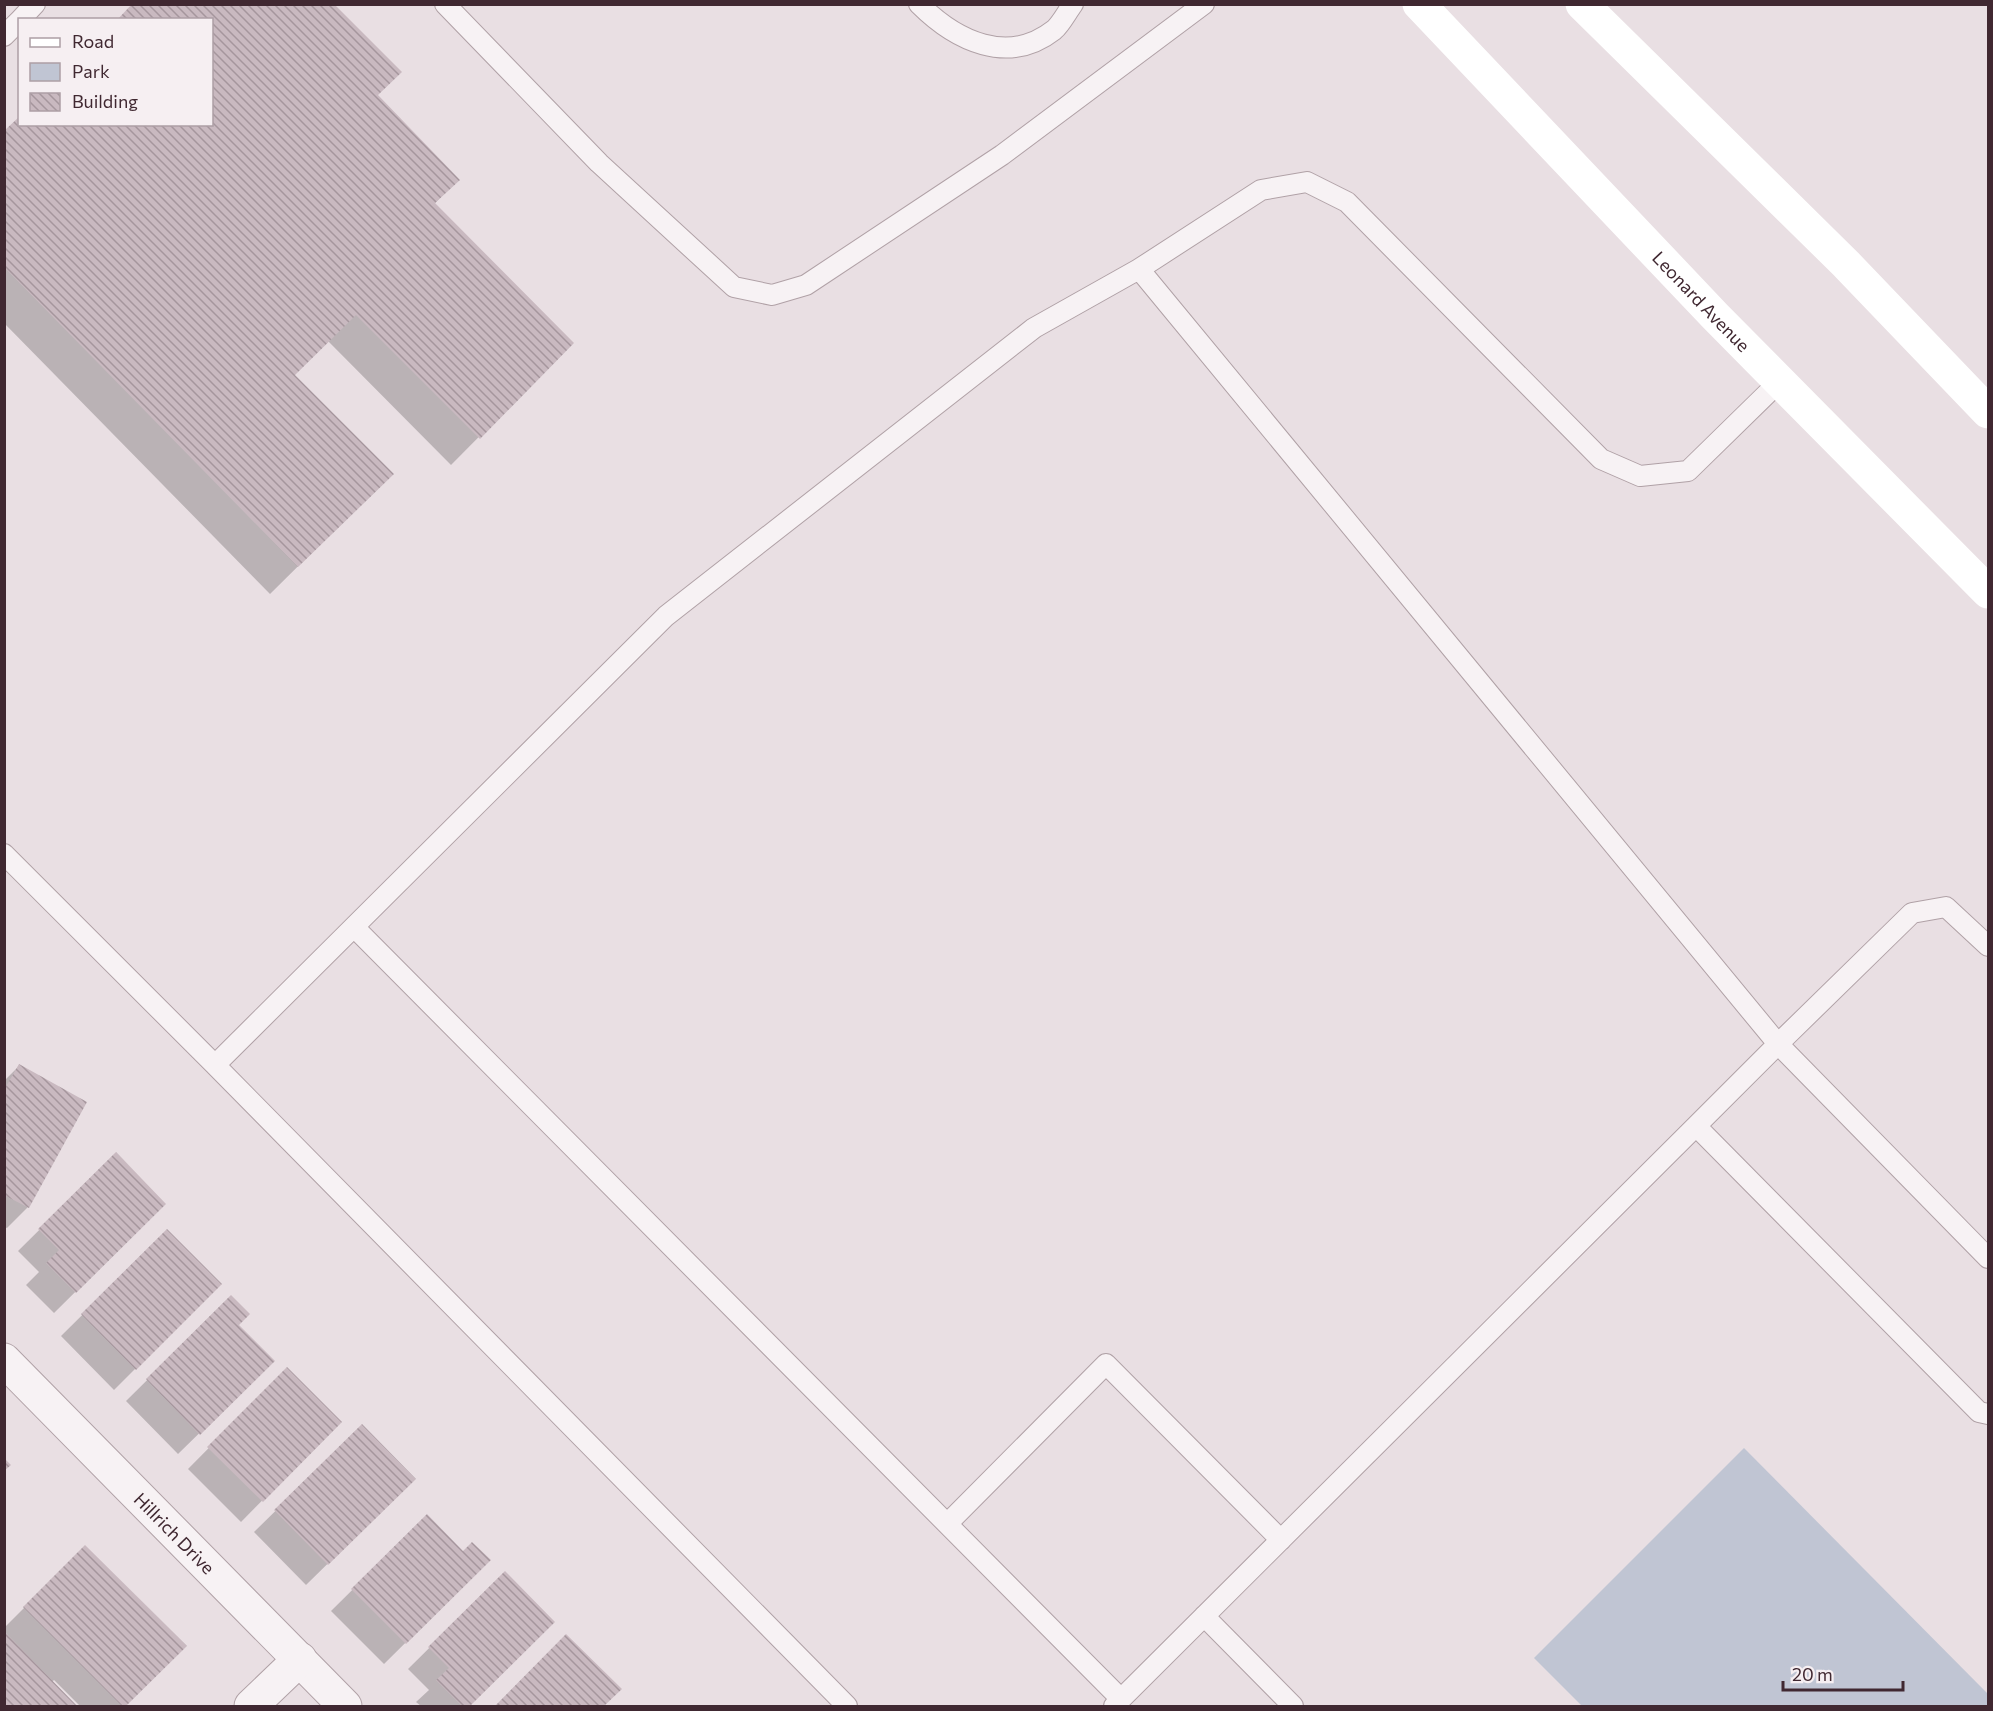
<svg xmlns="http://www.w3.org/2000/svg" width="1993" height="1711" font-family="Commissioner,sans-serif">
<style>
.park{fill:#c0c5d3}
.shadow{fill:#0003}
.building{fill:url(#building-back-hatch)}
.lines{fill:none;stroke-linecap:round;stroke-linejoin:round}
.lane-casing{stroke:#b0a1a6;stroke-width:22}
.street-casing{stroke:#b0a1a6;stroke-width:35}
.lane{stroke:#f7f2f4;stroke-width:20}
.street{stroke:#f7f2f4;stroke-width:33}
.secondary{stroke:#fff;stroke-width:33}
.labels{text-anchor:middle;dominant-baseline:central;stroke-width:4.5;stroke-linejoin:round;paint-order:stroke}
.street-label{font-size:18px;fill:#402831;stroke:#f6eff2}
</style>
<defs>
<pattern id="building-back-hatch" width="6" height="6" patternUnits="userSpaceOnUse" patternTransform="scale(1.5)"><rect width="6" height="6" fill="#c9b9c0"/><path d="M-1 5l2 2M0 0l6 6M5-1l2 2" fill="none" stroke="#a5969d"/></pattern>
</defs>
<rect width="100%" height="100%" fill="#e9dfe3"/>
<!-- park -->
<path class="park" d="M1744 1448 1988 1694V1706H1582L1534 1658Z"/>
<!-- shadow -->
<path class="shadow" d="M332 4 376 95 458 180 434 204 572 343 451 465 328 341 294 375 364 501 270 594 4 323V133L20 124H212V20Z
M19 1066 28 1207 7 1228 4 1227V1081Z
M116 1154 164 1204 54 1313 26 1285 39 1272 18 1251Z
M167 1231 220 1284 114 1390 61 1336Z
M231 1297 237 1325 273 1361 178 1454 126 1401Z
M287 1369 340 1422 241 1522 188 1469Z
M362 1426 414 1479 306 1585 254 1532Z
M427 1516 463 1553 489 1560 384 1664 331 1611Z
M85 1547 185 1646 124 1706H80L54 1680 52 1682 75 1706H4V1628Z
M505 1573 553 1622 468 1706H421L416 1702 429 1690 408 1669Z
M566 1636 620 1689 602 1706H497Z"/>
<!-- building -->
<path class="building" d="M132 4H334L402 72 378 95 460 180 435 203 574 343 480 439 356 315 295 375 394 474 298 567 4 267V131L20 116V124H212V20H117Z
M19 1064 87 1102 29 1208 4 1195V1090Z
M116 1152 166 1204 76 1293 46 1263 59 1250 38 1229Z
M167 1229 222 1284 136 1370 81 1314Z
M231 1295 250 1314 239 1325 275 1361 200 1435 146 1379Z
M287 1367 342 1422 263 1502 207 1447Z
M362 1424 416 1479 328 1565 274 1510Z
M4 1458 11 1465 4 1471Z
M427 1514 463 1551 472 1542 491 1560 406 1644 351 1589Z
M85 1545 187 1646 126 1706H122L23 1607Z
M505 1571 555 1622 470 1706H462L436 1680 449 1668 428 1647Z
M4 1631 77 1706H4Z
M566 1634 622 1689 604 1706H495Z"/>
<g class="lines">
<!-- lane casing -->
<g class="lane-casing">
<path id="lane" d="M445 4 599 163 734 287 772 295 806 285 1002 155 1204 4
M919 4C956 41 1008 66 1054 30 1061 24 1067 12 1073 4
M20 20 35 4
M4 36 20 20
M1139 269 1261 190 1307 182 1347 202 1601 459 1640 476 1688 471 1780 381
M4 854 215 1065 666 616 1034 328 1139 269 1778 1044 1912 913 1946 907 1988 946
M354 927 1121 1699
M215 1065 847 1706
M1988 1258 1778 1044 1696 1126 1979 1412 1988 1414
M947 1524 1106 1364 1281 1540
M1204 1616 1293 1706
M1114 1706 1696 1126"/>
</g>
<!-- street casing -->
<g class="street-casing">
<g id="street">
<path id="s1" d="M4 1360 345 1706"/>
<path d="M251 1706 300 1659"/>
</g>
</g>
<!-- lane -->
<use href="#lane" class="lane"/>
<!-- street -->
<use href="#street" class="street"/>
<!-- secondary -->
<g class="secondary">
<path id="s2" d="M1419 4 1715 316 1988 592"/>
<path d="M1582 4 1846 264 1988 412"/>
</g>
</g>
<g class="labels">
<!-- street labels -->
<g class="street-label">
<text stroke="none"><textPath href="#s2" startOffset="410">Leonard Avenue</textPath></text>
<text stroke="none"><textPath href="#s1" startOffset="243">Hillrich Drive</textPath></text>
</g>
</g>
<!-- border -->
<rect width="1993" height="1711" fill="none" stroke="#402831" stroke-width="12"/>
<!-- legend -->
<rect x="18" y="18" width="195" height="108" fill="#f6eff2" stroke="#ad9fa5" stroke-width="1.5"/>
<rect x="30" y="38" width="30" height="9" fill="#ffffff" stroke="#ad9fa5" stroke-width="1.5"/>
<text x="72" y="48" font-size="18" fill="#402831">Road</text>
<rect x="30" y="63" width="30" height="18" fill="#c0c5d3" stroke="#ad9fa5" stroke-width="1.5"/>
<text x="72" y="78" font-size="18" fill="#402831">Park</text>
<rect x="30" y="93" width="30" height="18" fill="url(#building-back-hatch)" stroke="#ad9fa5" stroke-width="1.5"/>
<text x="72" y="108" font-size="18" fill="#402831">Building</text>
<!-- scale -->
<path d="M1783 1681v9h120v-9" fill="none" stroke="#402831" stroke-width="3"/>
<text x="1792" y="1681" font-size="18" fill="#402831" stroke="#f6eff2" stroke-width="4.5" paint-order="stroke">20 m</text>
</svg>
